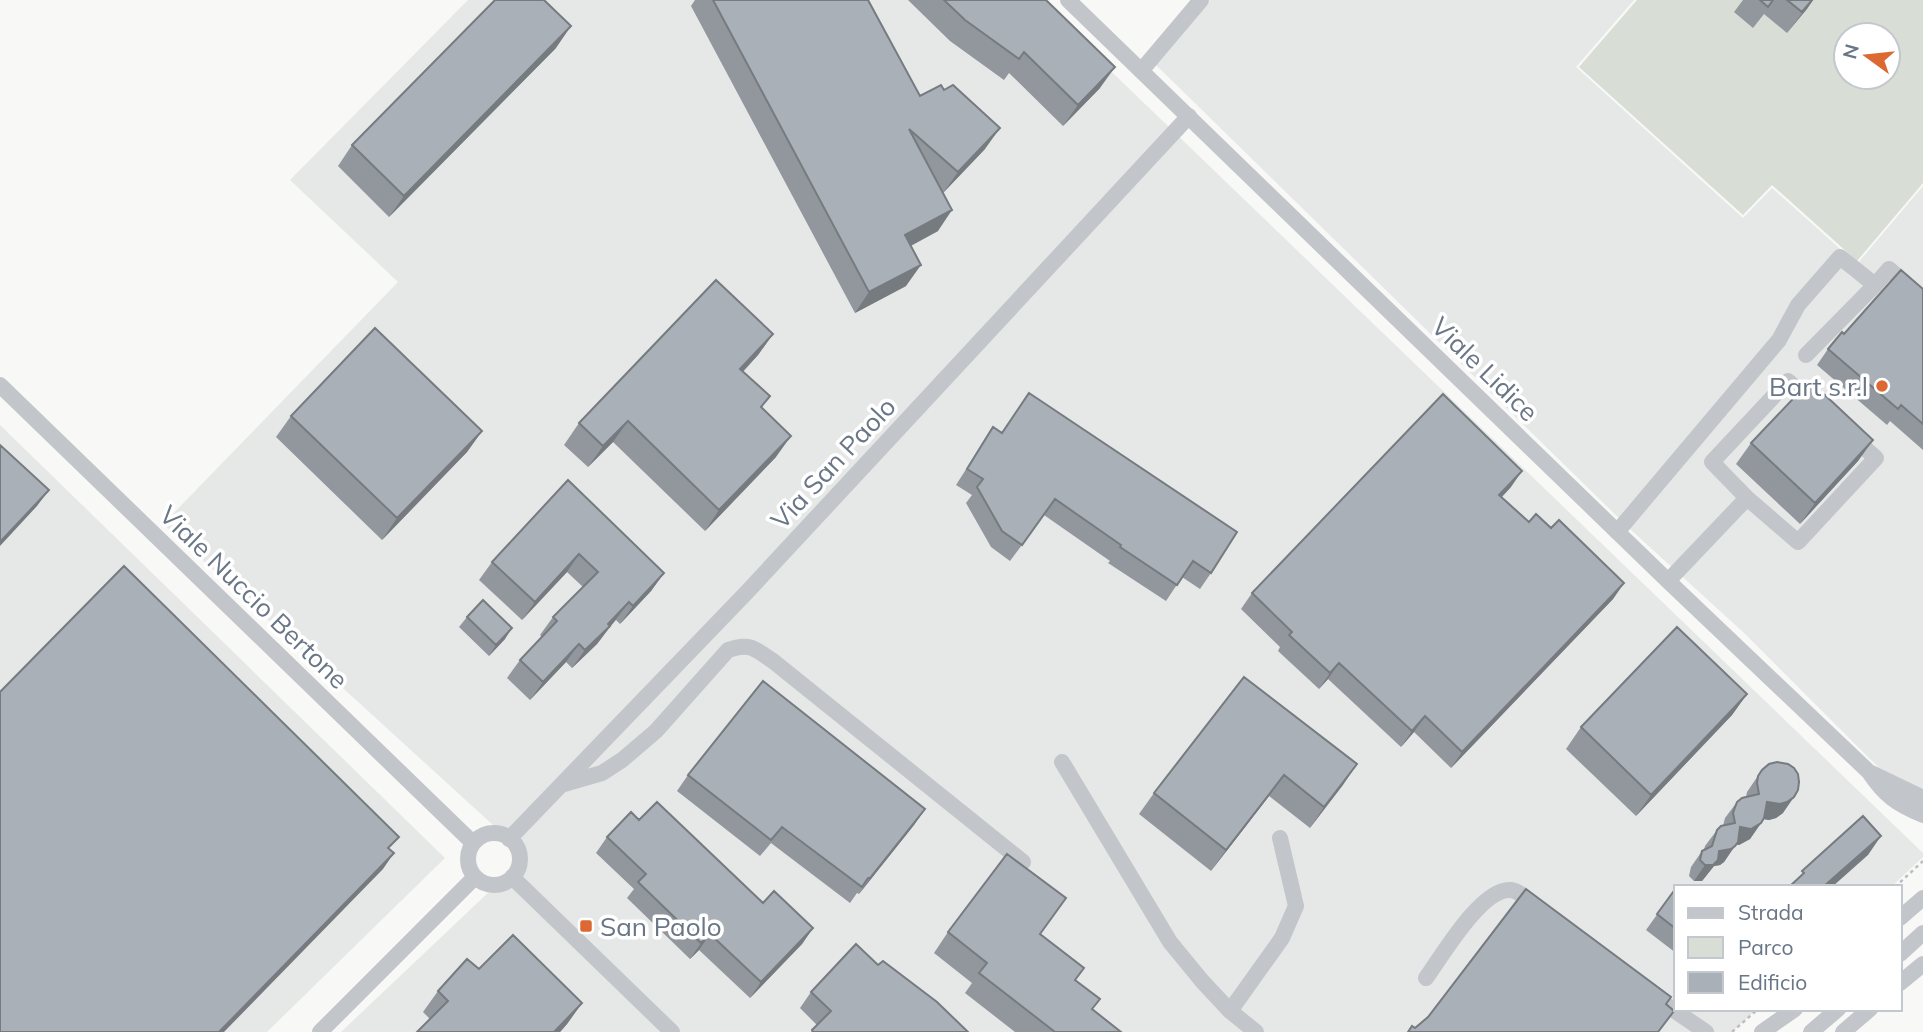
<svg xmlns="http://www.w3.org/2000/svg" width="1923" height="1032" font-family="Mulish,sans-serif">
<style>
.built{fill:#e6e7e7}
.green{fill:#d8ddd5;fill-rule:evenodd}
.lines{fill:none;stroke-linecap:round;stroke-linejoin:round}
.path{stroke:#bcbec1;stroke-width:2.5;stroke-dasharray:3.5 3.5;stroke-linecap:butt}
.minor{stroke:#c2c5c9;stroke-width:16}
.wall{fill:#91979d}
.shaded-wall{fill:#767b80}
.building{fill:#a9b0b7;stroke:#767b80;stroke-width:2}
.poi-dot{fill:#dc6932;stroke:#fff;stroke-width:2.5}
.labels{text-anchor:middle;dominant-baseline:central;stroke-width:7;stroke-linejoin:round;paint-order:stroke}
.street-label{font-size:26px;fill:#697686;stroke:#fff}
.poi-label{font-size:26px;fill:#697686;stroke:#fff;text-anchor:end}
</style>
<rect width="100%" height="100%" fill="#f8f8f6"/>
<!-- built -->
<path class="built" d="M468 0H1037L1923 853V857L1891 887H1676V1009H1757L1732 1032H341L527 856 163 524 398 282 290 180Z
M1210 0H1634L1576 67 1743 218 1772 188 1857 264 1923 186V789L1882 771 1743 632 1630 529 1156 65Z
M0 425 445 858 267 1032H0Z"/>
<!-- green -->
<path class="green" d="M1637 0H1923V183L1857 261 1772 185 1743 215 1579 67ZM1846 35H1888V77H1846Z"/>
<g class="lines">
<!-- path -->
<path class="path" d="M1895 887 1923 861
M1732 1032 1758 1009"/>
<!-- minor -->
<path class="minor" d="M1068 0 1668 581 1869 772C1885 796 1897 804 1923 815
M1141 71 1201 0
M1806 355 1875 285
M0 385 473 843
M1747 498 1798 542 1876 458 1851 436
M1617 532 1779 340 1798 305 1840 257 1875 285 1889 269 1923 299
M1668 581 1747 498 1712 462 1788 381 1816 405
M1062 762 1170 942 1202 981 1230 1011 1256 1032
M1869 772 1923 798
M564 784 602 773 622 760 656 731 728 650C750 642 755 649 773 661L1023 862
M468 859a26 26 0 1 1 52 0a26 26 0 1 1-52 0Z
M509 839 747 592 1189 116
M512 877 672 1032
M1900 918 1923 898
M1900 954 1923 933
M1426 978C1442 956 1482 887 1511 890 1520 891 1531 903 1538 908
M1900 983 1923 964
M1653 996 1706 1032
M1230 1011 1282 938 1296 906 1280 838
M320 1032 475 877
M1762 1032 1795 1009
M1811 1032 1838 1009
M1843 1032 1870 1009"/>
</g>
<!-- wall -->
<path class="wall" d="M695 0H868L920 96 944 90 985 149 943 193 938 231 911 246 906 286 855 313 691 6Z
M908 0H1046L1100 88 1063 126 1009 73 1004 80 950 41Z
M1743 0H1813L1787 33 1764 14 1753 28 1734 12Z
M556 48 389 217 338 166 352 145Z
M1923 289V450L1890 421 1887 425 1817 365 1828 349 1844 334Z
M773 334 758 355 743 372 762 408 776 457 705 531 613 442 588 467 564 445 579 423Z
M291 416 482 431 467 452 382 540 276 437Z
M993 427 1211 573 1200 589 1182 577 1166 601 1108 563 1110 561 1044 515 1010 561 991 547 966 503 972 495 956 485Z
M1873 440 1858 461 1800 524 1736 464 1751 443Z
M568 480 664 573 651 591 620 624 616 620 609 628 597 644 572 668 566 662 530 700 507 678 520 660 542 637 540 635 553 617 583 587 567 572 522 620 479 580 492 562Z
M1511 487 1502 497 1529 522 1551 528 1624 583 1613 599 1451 768 1414 732 1401 747 1328 679 1319 689 1278 651 1280 647 1241 609 1252 593Z
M467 617 505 639 489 656 459 627Z
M1747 694 1732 715 1636 816 1566 749 1581 727Z
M1357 764 1310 828 1269 796 1211 871 1139 814 1154 793Z
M1762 770 1783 813 1776 818 1769 820 1764 819 1750 839 1739 845 1736 844 1724 862 1720 865 1714 866 1702 881H1694L1689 876 1691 867 1702 851 1704 850 1705 846 1717 830 1723 826 1725 818 1737 802 1746 797 1747 792Z
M688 775 925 809 914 825 859 894 857 893 850 903 771 843 760 856 677 791Z
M639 820 763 903 813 928 802 944 750 998 699 950 690 959 627 898 634 889 596 853 607 837Z
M1676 888V953L1646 930Z
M948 932 1041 934 1075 980 1093 1010 1121 1032H1015L965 993 972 983 934 953Z
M878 965 968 1032H811L817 1025 800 1008 811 992Z
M479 969 582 1003 567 1024 560 1032H417L430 1019 423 1012 438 991Z"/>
<!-- shaded-wall -->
<path class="shaded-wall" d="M1812 0H1813L1807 9 1787 33Z
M571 26 556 48 389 217 404 196Z
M1115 67 1100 88 1063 126 1078 105Z
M1000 128 985 149 943 193 958 172Z
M952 210 938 231 891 256 905 235Z
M921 265 906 286 855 313 869 292Z
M773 334 758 355 725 390 740 369Z
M628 421 613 442 588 467 603 446Z
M482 431 467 452 382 540 397 518Z
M791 436 776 457 705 531 719 510Z
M1873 440 1858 461 1800 524 1815 503Z
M1522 471 1511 487 1488 511 1499 495Z
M49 490 37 506 0 546V542Z
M579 554 567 572 522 620 535 602Z
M664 573 651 591 620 624 633 606Z
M1624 583 1613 599 1451 768 1462 752Z
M629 602 597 644 572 668 585 650Z
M512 628 505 639 489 656 496 645Z
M579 644 566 662 530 700 543 682Z
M1339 663 1328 679 1319 689 1330 673Z
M1747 694 1732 715 1636 816 1651 795Z
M1425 716 1414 732 1401 747 1412 731Z
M1357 764 1343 785 1310 828 1324 807Z
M1284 775 1269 796 1211 871 1226 850Z
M1794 797 1783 813 1776 818 1769 820 1756 818 1767 802Z
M925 809 914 825 859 894 870 878Z
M1761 823 1750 839 1739 845 1729 843 1740 827Z
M1881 836 1868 855 1832 887H1823Z
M1735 846 1724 862 1720 865 1714 866 1702 881H1694L1705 865 1719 851Z
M394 853 383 869 224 1032H219Z
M813 928 802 944 750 998 761 982Z
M710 934 699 950 690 959 701 943Z
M582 1003 567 1024 560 1032H554Z"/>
<!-- building -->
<path class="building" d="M495 0H544L571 26 404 196 352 145Z
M713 0H868L920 96 941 85 944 90 953 85 1000 128 958 172 909 129 952 210 905 235 921 265 869 292Z
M944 0H1046L1115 67 1078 105 1024 52 1019 59 965 20Z
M1760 0H1773L1768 7Z
M1787 0H1812L1802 12Z
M1901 270 1923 289V424L1901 405 1898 409 1828 349 1842 332 1844 334Z
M716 280 773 334 740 369 770 396 761 407 791 436 719 510 628 421 603 446 579 423Z
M375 328 482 431 397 518 291 416Z
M1810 381 1873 440 1815 503 1751 443Z
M1029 393 1237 532 1211 573 1193 561 1177 585 1120 547 1121 545 1055 499 1022 545 1002 531 977 487 983 479 967 469 993 427 1002 433Z
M1443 394 1522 471 1499 495 1529 522 1536 514 1551 528 1559 520 1624 583 1462 752 1425 716 1412 731 1339 663 1330 673 1289 635 1292 632 1252 593Z
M0 445 49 490 0 542Z
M568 480 664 573 633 606 629 602 608 624 610 626 585 650 579 644 543 682 520 660 557 621 553 617 598 572 579 554 535 602 492 562Z
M124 566 399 837 388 848 394 853 219 1032H0V692Z
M483 600 512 628 496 645 467 617Z
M1677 627 1747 694 1651 795 1581 727Z
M1244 677 1357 764 1324 807 1284 775 1226 850 1154 793Z
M763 681 925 809 870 878H868L862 887 782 827 771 840 688 775Z
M1777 762 1788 764 1794 768 1798 774 1799 782 1798 790 1794 797 1787 802 1780 804 1767 802 1764 818 1761 823 1751 829 1740 827 1738 842 1735 846 1731 849 1719 851 1718 860 1713 865H1705L1700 860 1702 851 1712 846 1717 830 1721 826 1735 823 1733 813 1737 802 1742 798 1759 794 1757 783 1758 776 1762 770 1769 764Z
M657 802 763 903 774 891 813 928 761 982 710 934 701 943 638 882 646 874 607 837 631 812 639 820Z
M1863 816 1881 836 1823 887H1789L1804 873 1802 871Z
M1007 854 1066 898 1040 934 1084 968 1075 980 1100 999 1092 1009 1121 1032H1055L979 973 987 963 948 932Z
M1676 888V929L1657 914Z
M1526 889 1671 997 1666 1004 1674 1011 1658 1032H1408L1412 1026 1415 1028 1428 1017Z
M513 935 582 1003 554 1032H417L448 1001 438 991 467 959 479 969Z
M856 944 878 965 883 961 937 1002 968 1032H813L812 1030 831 1011 811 992Z"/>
<!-- markers -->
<g class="poi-dot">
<circle cx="1882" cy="386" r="7"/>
<rect x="579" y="919" width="14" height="14" rx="3.5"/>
</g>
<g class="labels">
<!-- street labels -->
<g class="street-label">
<text transform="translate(1485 369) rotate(44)">Viale Lidice</text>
<text transform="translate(833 463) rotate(-47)">Via San Paolo</text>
<text transform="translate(254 597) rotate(44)">Viale Nuccio Bertone</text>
</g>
<!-- poi labels -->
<g class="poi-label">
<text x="1868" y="386">Bart s.r.l</text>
<text x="600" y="926" text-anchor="start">San Paolo</text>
</g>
</g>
<!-- legend -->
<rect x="1674" y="885" width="228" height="126" fill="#ffffff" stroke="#c3c8cf" stroke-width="2"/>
<rect x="1688" y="908" width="35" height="10" fill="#c2c5c9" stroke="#c3c8cf" stroke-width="2"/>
<text x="1738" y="920" font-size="21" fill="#697686">Strada</text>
<rect x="1688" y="937" width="35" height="21" fill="#d8ddd5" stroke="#c3c8cf" stroke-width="2"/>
<text x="1738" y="955" font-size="21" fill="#697686">Parco</text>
<rect x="1688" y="972" width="35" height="21" fill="#a9b0b7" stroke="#c3c8cf" stroke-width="2"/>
<text x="1738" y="990" font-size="21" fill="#697686">Edificio</text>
<!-- north arrow -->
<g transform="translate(1867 56) rotate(285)"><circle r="33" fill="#ffffff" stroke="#c3c8cf" stroke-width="2"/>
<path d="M0-5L12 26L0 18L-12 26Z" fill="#dc6932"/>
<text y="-10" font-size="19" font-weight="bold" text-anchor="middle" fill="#697686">N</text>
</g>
</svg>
